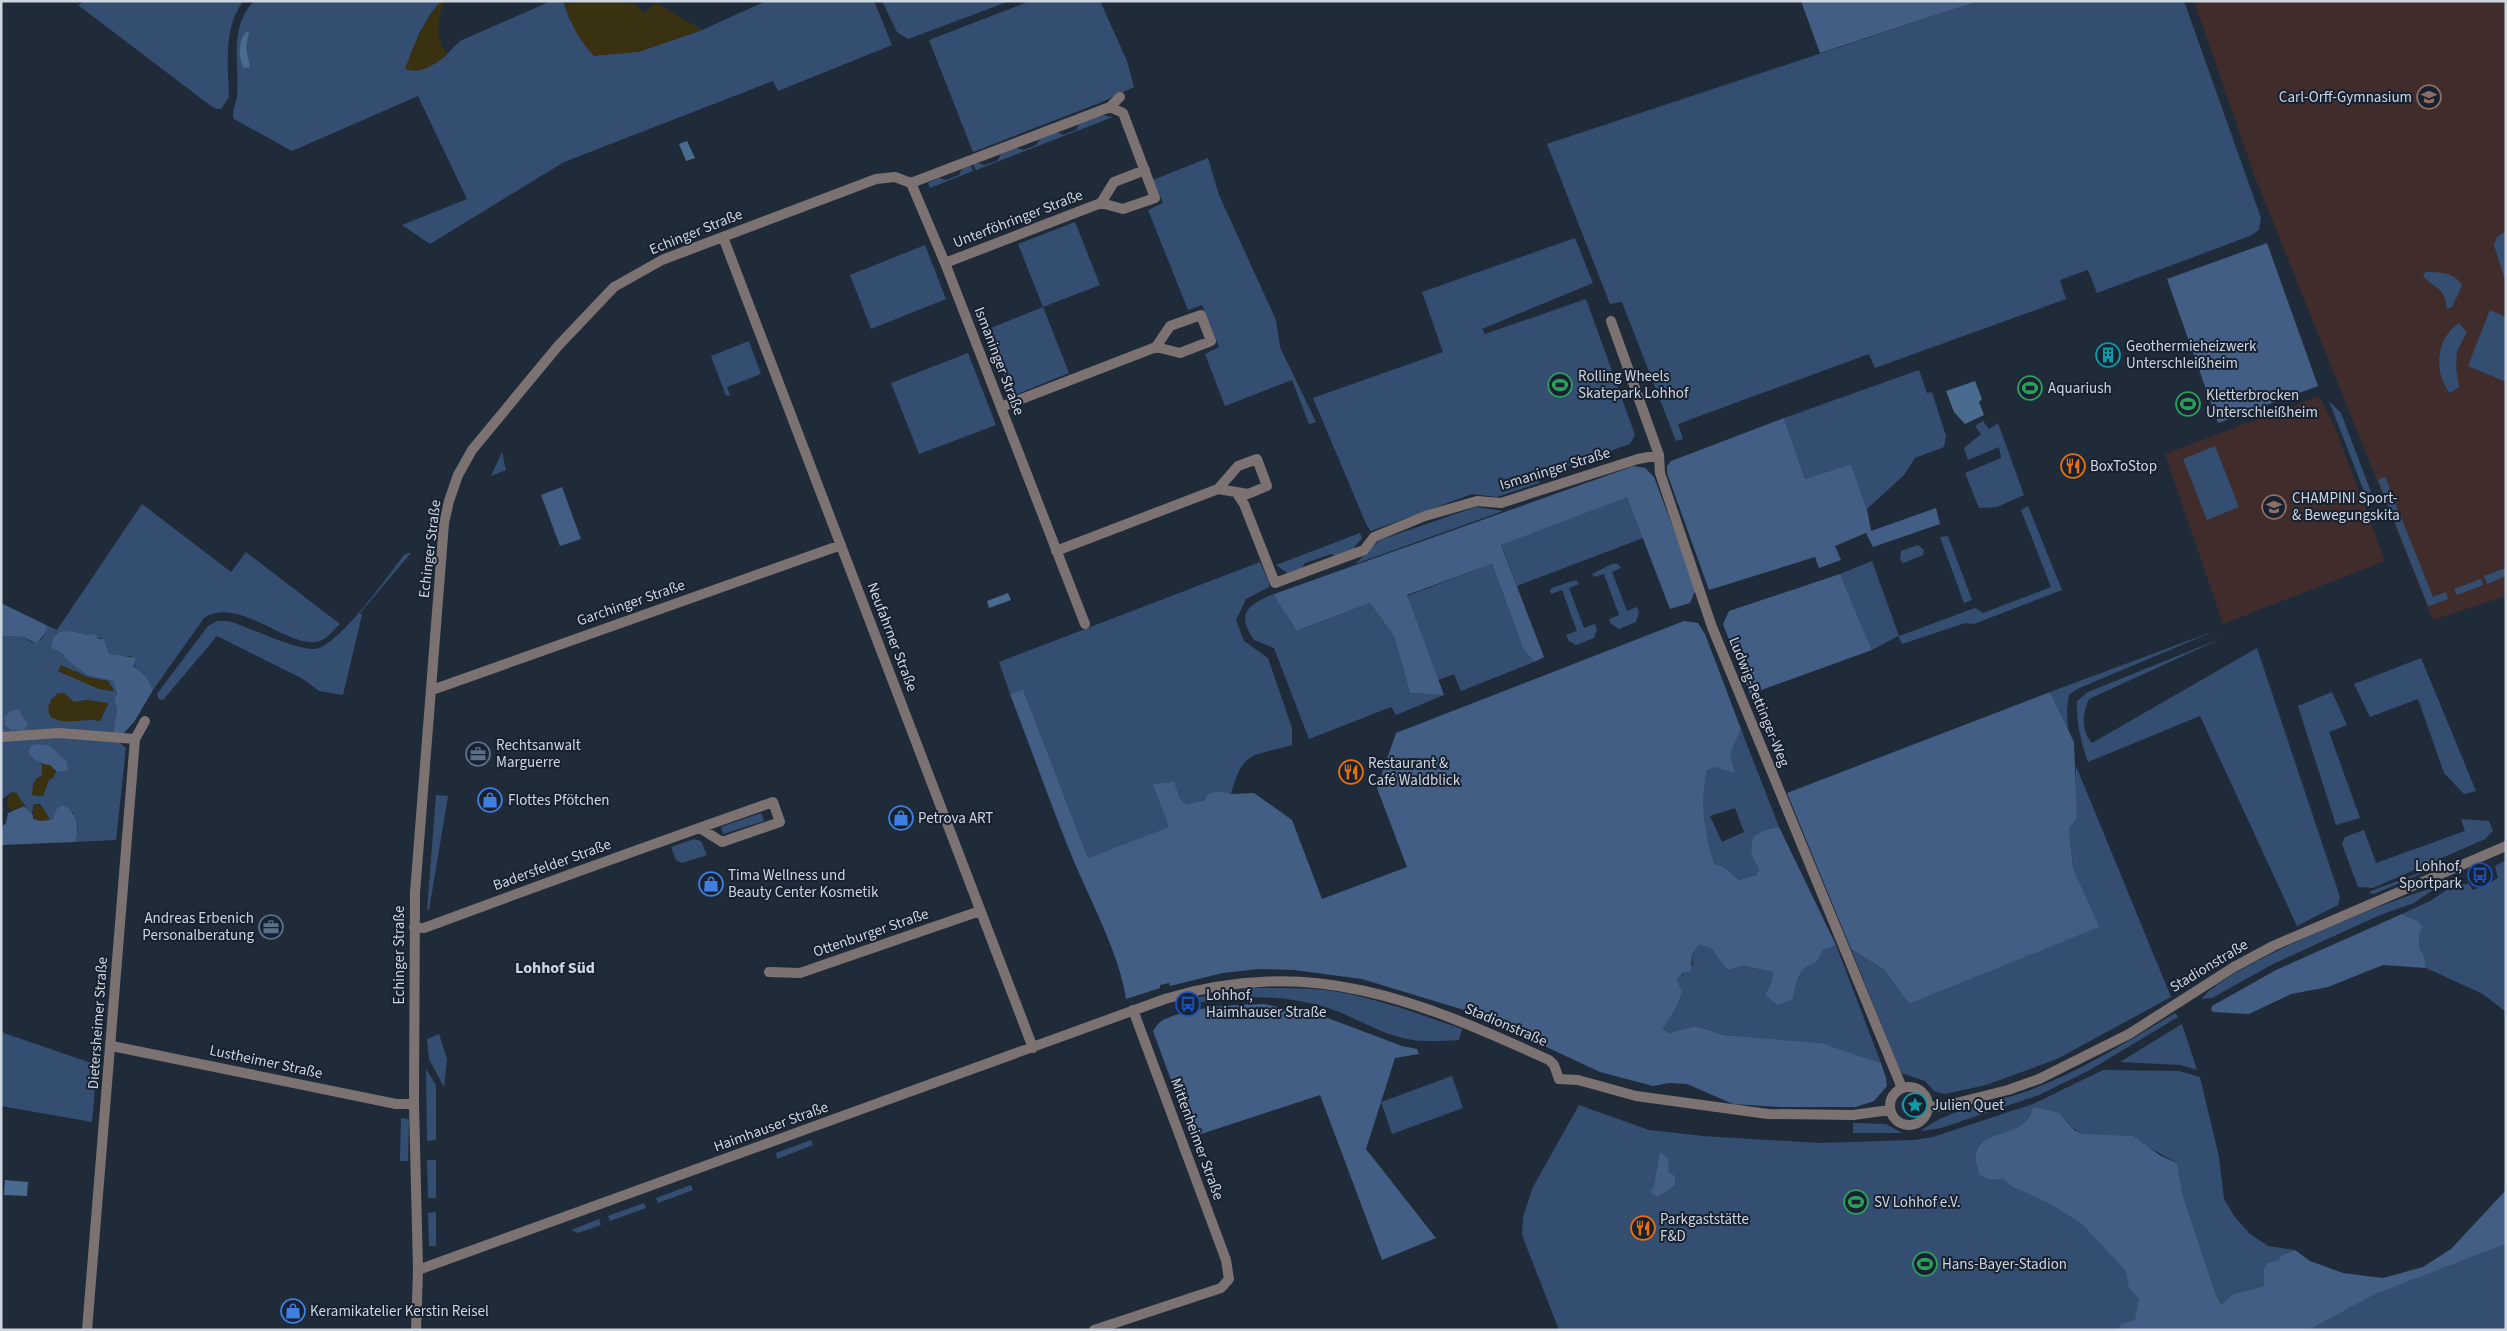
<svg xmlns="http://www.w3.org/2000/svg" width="2507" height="1331" font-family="'Source Sans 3',sans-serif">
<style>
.commercial{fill:#402c2b}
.green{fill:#344e72;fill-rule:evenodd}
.forest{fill:#425e84}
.sand{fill:#3a3111}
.water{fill:#4a6b90}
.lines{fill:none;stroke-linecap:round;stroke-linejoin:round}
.minor{stroke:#7d7272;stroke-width:10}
.labels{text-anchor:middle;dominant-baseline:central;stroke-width:4;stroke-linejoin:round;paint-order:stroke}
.poi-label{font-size:15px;fill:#ced6e0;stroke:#172130;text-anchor:start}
.street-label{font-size:15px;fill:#ced6e0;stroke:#172130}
.neighbourhood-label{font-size:16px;font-weight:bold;fill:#ced6e0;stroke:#172130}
</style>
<rect width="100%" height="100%" fill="#202b3a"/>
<!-- commercial -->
<path class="commercial" d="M2194 1H2506V596L2433 620 2255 177Z
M2319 396 2334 425 2385 561 2223 624 2165 454Z"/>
<!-- green -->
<path class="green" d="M86 1H243C223 30 228 63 229 97L221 109H216L207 103 78 5Z
M254 1H441L431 13 417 37 446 55 460 41 551 1H563L570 21 638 52 702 30 766 1H874L892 45 778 91 773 81 564 162 430 244 402 225 467 199 418 96 292 151 234 119C231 112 236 104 237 96 240 64 228 28 254 1Z
M882 1H1010L908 39 897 32Z
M1030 1H1100L1127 61 1134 87 1102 102 973 152 929 40Z
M1979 1H2184L2261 218 2259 230 2250 236 2097 293 2088 270 2060 280 2066 299 1875 368 1869 354 1678 424 1683 439 1676 441 1622 302 1610 304 1547 144Z
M1101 115 1113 117 976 170 973 165 978 163 984 165 997 161 1001 154 1017 148 1024 150 1036 145 1040 139 1057 132 1063 135 1076 130 1079 124Z
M1208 158 1219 195 1276 320 1280 347 1316 422 1309 424 1292 380 1225 406 1205 354 1219 347 1202 305 1188 310 1148 210 1163 203 1153 180Z
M971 166 973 171 930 188 928 183 939 178 946 180 959 175 962 169Z
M1075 222 1100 285 1043 307 1069 373 1012 396 986 330 1043 307 1018 244Z
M2504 232H2506V283L2494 245 2497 237Z
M1575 238 1593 283 1482 329 1485 334 1586 299 1635 435 1630 444 1539 476V483L1497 497 1472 494 1371 531 1367 526 1313 398 1443 352 1422 292Z
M925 245 946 299 871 329 850 275Z
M2425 272C2438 272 2456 272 2462 286L2452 307 2447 309 2445 298 2441 291 2423 277Z
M2490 310 2506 317V382L2468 366Z
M2459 323 2467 332 2457 351 2456 368 2459 387 2450 393C2433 373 2436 338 2459 323Z
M749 341 761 374 727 387 730 395 726 396 711 356Z
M968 353 996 425 919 454 891 383Z
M1919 370 1927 393 1932 392 1946 436 1944 447 1915 458 1904 475 1867 509 1851 464 1805 479 1784 418Z
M2329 401 2341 413 2371 492 2365 494Z
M1983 421 1989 429 1998 423 2024 495 1997 507 1979 508 1965 473 2001 458 1999 447 1968 460 1964 448 1981 434 1975 426Z
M2215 446 2239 507 2207 520 2183 459Z
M502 452 506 470 491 476Z
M2385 477 2433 597 2446 592 2448 599 2428 606 2378 480Z
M1627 496 1643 538 1517 586 1501 544Z
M142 504 231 572 246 552 340 624C334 629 329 637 322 640 293 654 240 594 204 618L153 690C146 676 133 671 131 656L120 657 109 654 104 639 72 631 51 648 63 654 65 659 87 675 113 681 117 694 114 699 117 710 113 733H1V636L24 637 32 643 42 639 46 630V625L57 630ZM58 671H76L87 677 108 681 114 691 99 689ZM58 693 74 702 87 700 108 704 100 721 91 719 72 721 50 701Z
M2028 506 2062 590 1974 624 1965 623 1902 644 1898 636 1872 650 1840 574 1872 561 1899 636 1975 608 1983 613 2051 587 2021 510Z
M1476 507 1503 511 1355 564 1380 540Z
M1360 533 1362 538 1352 550 1338 556 1331 554 1305 563 1301 570 1287 573 1276 565Z
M1948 536 1972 600 1964 603 1940 537Z
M1918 545 1924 550 1923 555 1903 563 1900 559 1901 551Z
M411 553 360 613 362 615 343 695 319 691 303 679 217 636 163 700 159 699 157 694 208 626 217 621H228C249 627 295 650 314 649 338 648 389 574 405 554Z
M1260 562 1269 582V587L1246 599 1236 620 1244 641 1268 658 1292 728V745C1251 757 1243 750 1231 794L1220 791 1205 800 1186 804 1154 784 1170 827 1088 858 1023 689 1010 694 999 662Z
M1492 564 1523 648 1534 662 1461 691 1454 674 1438 680 1407 596Z
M1612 564H1618L1621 568 1612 572 1627 611 1637 607 1639 612 1636 622 1619 629 1611 624 1609 619 1619 615 1604 574 1594 577 1592 574Z
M2506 568V576L2487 584 2484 576Z
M2481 579 2483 585 2457 595 2454 589Z
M1576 580 1579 584 1569 588 1584 628 1595 624 1597 629 1594 638 1576 645 1569 641 1566 635 1577 631 1562 590 1551 594 1550 590 1554 587Z
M1274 594C1279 608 1290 617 1296 631L1370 603 1394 636 1410 693 1444 695 1396 715 1391 707 1309 739 1274 648 1254 640C1235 613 1249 604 1274 594Z
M2217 630 2077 689 2069 695 2067 709 2068 730 2050 692Z
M2222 638 2089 699C2082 713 2081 731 2092 743L2257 648 2340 897 2338 905 2297 926 2200 716 2088 762C2081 742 2076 722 2077 701L2088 692Z
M2421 658 2476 791 2464 794 2444 773 2418 699 2370 717 2354 684Z
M2332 692 2347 725 2329 732 2360 818 2336 825 2298 706Z
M1741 729 1779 827 1765 830 1751 854 1759 870 1756 875 1739 880 1724 867 1714 863C1704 829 1700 805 1707 769 1727 764 1733 746 1741 729ZM1735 808 1744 832 1722 842 1710 816Z
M56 737 119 742 126 748 116 840 75 842 78 827 73 812 57 808 55 817 50 820 40 804 33 805 32 814C25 806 21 799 12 792L1 800V741ZM30 746H51L62 757 63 772 56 771 53 778 49 779 43 796 32 795 36 779 42 775V764L28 752Z
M2076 766 2171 997 2057 1059 1986 1085 1945 1094 1934 1091 1925 1081 1901 1073 1851 949 1884 970 1909 1004 2098 927 2073 868 2069 829 2077 818 2075 796Z
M436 795 448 796 429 910H427Z
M761 813 764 821 723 834 721 827Z
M2461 819 2489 821 2493 831 2485 839 2373 888 2358 887 2342 844 2345 837 2364 830 2376 863 2465 831Z
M694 839 701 841 707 855 682 863 676 860 671 847Z
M2506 860V1012L2483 994 2426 968 2419 949V934L2416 920 2402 914 2430 901 2454 885 2469 884 2473 890 2484 886 2482 881 2489 883 2498 878 2495 866Z
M2448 862 2374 894 2369 893 2371 891Z
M2437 887 2414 903 2380 915 2273 964 2212 998 2202 999C2220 969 2397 896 2437 887Z
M1699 945 1711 948 1727 970 1744 966 1773 972 1771 983 1765 995 1793 999C1797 980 1797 969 1817 962L1823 950 1836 945 1881 1063 1820 1043 1724 1035 1696 1026 1669 1033 1663 1028C1671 1016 1685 995 1677 980L1693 964 1692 954Z
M1252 988C1283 988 1314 987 1344 993 1385 1001 1424 1016 1462 1029L1459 1040C1444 1041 1428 1042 1413 1040 1383 1036 1356 1017 1328 1008 1280 994 1244 995 1196 1003L1195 998Z
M2175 1013 2178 1017 2088 1071 2039 1095 1941 1128 1921 1131C1950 1107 1995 1104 2030 1090 2082 1070 2129 1041 2175 1013Z
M2182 1024 2197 1070 2181 1065 2120 1062Z
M1 1032 97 1065 92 1122 1 1106Z
M439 1034 447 1059 444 1087 429 1059 427 1039Z
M426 1069 436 1085V1140L427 1141Z
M2103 1070 2179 1071 2200 1077 2219 1157 2224 1199 2234 1216 2250 1234 2268 1246 2295 1250 2280 1256 2279 1260 2264 1269V1286L2233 1294 2223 1304 2216 1295 2183 1196 2177 1163 2150 1148 2082 1134C2065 1125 2064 1110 2043 1111L2207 1330H1559L1522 1235 1523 1217 1533 1187 1579 1105 1649 1130 1703 1136 1819 1143 1914 1140 1933 1137 2033 1104Z
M1452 1076 1463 1108 1392 1134 1381 1102Z
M1901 1105a9 9 0 1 1 18 0a9 9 0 1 1-18 0Z
M401 1118 409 1119 408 1161H400Z
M1853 1123 1886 1124 1902 1133H1853Z
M811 1140 813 1145 777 1159 776 1153Z
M427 1160H436V1198H428Z
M691 1185 693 1190 658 1203 656 1198Z
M644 1203 646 1208 610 1221 608 1216Z
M436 1212V1246H429L428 1213Z
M599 1219 601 1225 578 1233 571 1230Z
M2506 1244V1330H2283L2292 1325Z"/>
<!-- forest -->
<path class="forest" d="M1801 1H1979L1820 53Z
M2267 243 2318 386 2218 423 2167 279Z
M1784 418 1805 479 1851 464 1867 509 1871 531 1936 508 1940 524 1873 547 1866 533 1835 546 1841 560 1819 568 1815 557 1709 590 1667 473V466L1671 461Z
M1634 466 1645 468 1654 477 1696 589 1690 603 1670 609 1627 497 1501 545 1544 657 1534 662 1523 648 1492 564 1407 595 1444 695 1410 693 1394 636 1370 603 1296 631C1290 617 1279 608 1274 594Z
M562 487 581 539 560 546 541 495Z
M1840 574 1872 650 1750 694 1723 624 1729 611Z
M1 603 46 625C48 631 41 640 35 643L24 637 1 636Z
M1684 621 1698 623 1705 634 1741 729 1730 754 1735 773 1715 767 1707 770C1700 805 1704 828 1714 863L1724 867 1739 880 1756 875 1759 870 1751 854 1753 837 1765 830 1779 827 1836 945 1823 950 1817 962C1797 969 1797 980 1793 999L1778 1005 1765 995 1771 983 1773 972 1744 966 1727 970 1711 948 1699 945 1692 954 1691 971 1683 973 1677 980 1682 992 1675 1009 1663 1029 1669 1033 1696 1026 1724 1035 1821 1043 1881 1063 1886 1078 1887 1086 1874 1101 1856 1107H1782L1733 1104 1687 1084 1669 1083 1653 1086 1600 1072 1474 1013 1362 979 1294 970 1259 969 1223 973 1170 986 1169 983 1160 985V988L1126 999C1121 959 1092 903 1075 864 1052 808 1032 751 1010 694L1023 689 1088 858 1169 827 1153 784 1174 782 1180 799 1186 804 1205 800 1208 794 1220 791 1231 794 1254 793 1292 820 1322 899 1407 867 1377 788 1396 733Z
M72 631 88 635 94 634 99 639H104L109 654 136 658 133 666 146 677 153 690 134 722 122 735 113 733 117 710 114 699 117 694 113 681 87 675 65 659 63 654 51 648 53 638 60 632Z
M2050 692 2074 742 2077 818 2069 829 2073 868 2099 927 1909 1004 1884 970 1851 949 1787 793Z
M12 710H19L28 725 24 730H11L5 725 4 717Z
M37 744 51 746 67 762 68 769 63 772 56 771C48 763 34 763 28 752L30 746Z
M63 805C77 812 80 828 75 842L1 845V827L6 823 8 813 24 806C38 818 32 822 53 819L57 808Z
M2402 914 2416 920 2423 927 2419 934V949L2423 954 2426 968 2383 965 2328 987 2291 994 2249 1014 2213 1012 2211 1010 2212 1006 2276 970Z
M1264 1004 1325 1017 1402 1046 1417 1049 1419 1054 1395 1058 1366 1149 1436 1238 1382 1260 1320 1095 1192 1137 1153 1031C1156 1027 1159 1022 1163 1020 1194 1006 1232 1005 1264 1004Z
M2034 1107 2059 1113 2074 1130 2082 1134 2133 1136 2161 1156 2177 1163 2183 1196 2216 1295 2222 1304 2233 1294 2264 1286V1269L2268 1263 2279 1260 2280 1256 2295 1250 2310 1261 2343 1273 2374 1277 2383 1278 2423 1267 2451 1249 2506 1190V1244L2375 1294 2308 1330H2116L2122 1324 2135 1320 2139 1299 2129 1288 2126 1271 2082 1224 2049 1203 2013 1187 2003 1179H1988L1980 1175C1961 1128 2013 1141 2029 1118 2031 1115 2032 1110 2034 1107Z
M1660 1151 1669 1160 1668 1172 1675 1176V1185L1658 1197 1649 1192 1654 1187Z"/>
<!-- sand -->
<path class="sand" d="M441 1H444C437 21 435 37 447 55 435 64 421 75 405 69 414 44 423 22 441 1Z
M586 1H622L624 4 634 3 645 13 656 3 702 30 638 52 594 56C579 40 571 25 565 4Z
M61 665 87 677 108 681 114 691 99 689 58 671Z
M58 693H64L74 702 87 700 108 703 100 721C85 717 63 727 50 716 45 704 52 701 58 693Z
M42 764 50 765 56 771 53 778 49 779 43 796 32 795 33 783 42 775Z
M13 792 17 793 24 806 13 810 7 807 8 797Z
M36 804 43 808 50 820 41 821 33 819V805Z"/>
<!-- water -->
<path class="water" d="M246 32H249L246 48 250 67 244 68C238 59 238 41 246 32Z
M687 141 695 158 686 161 679 144Z
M1975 381 1982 399 1979 402 1984 415 1965 424 1954 412 1946 391Z
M1008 593 1011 600 989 608 987 601Z
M5 1180 28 1182 27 1196 4 1195Z"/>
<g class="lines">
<!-- minor -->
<path class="minor" d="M911 183 945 263 1085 624
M1101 203 1114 182 1145 170
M723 237 1033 1048
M945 263 1101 203 1123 209 1155 198 1123 113 1110 107
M1611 321 1659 455 1660 473 1712 627 1902 1088
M1001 407 1156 347 1180 353 1211 341 1201 315 1170 326 1156 347
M1236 492 1244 504 1275 583 1364 550 1374 537 1425 516 1477 501 1501 503 1638 459 1659 455
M1056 551 1218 489 1248 494 1267 486 1257 459 1238 466 1218 489
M432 690 841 545
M1 737 59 733 135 739
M414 927 424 928C540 885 656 843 773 802L780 822 722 842 700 828
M769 972 800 973 980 911
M112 1046 396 1104H414
M1890 1106a19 19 0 1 1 38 0a19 19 0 1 1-38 0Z
M1928 1107 1944 1106 2008 1090 2039 1079 2129 1034 2234 967 2273 946 2506 846
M418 1270 1165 999C1310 955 1418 1000 1549 1060L1554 1065 1559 1079 1578 1080 1636 1096 1768 1114 1853 1115 1890 1110
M87 1330 135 739 145 721
M416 1330 418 1270 414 1104 415 893 444 523 449 501 458 475 472 450 558 346 614 287 662 260 876 179 895 177 911 183 1110 107 1120 97
M1094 1330 1221 1288 1229 1279 1226 1260 1133 1010"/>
</g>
<!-- icons -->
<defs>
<g id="school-ring" transform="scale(1.25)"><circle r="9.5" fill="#172130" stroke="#8d6e63" stroke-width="1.5"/><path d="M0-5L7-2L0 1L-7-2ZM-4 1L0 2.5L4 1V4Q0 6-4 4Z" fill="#8d6e63"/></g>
<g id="building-ring" transform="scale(1.25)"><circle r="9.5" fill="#172130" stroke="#0f9aa8" stroke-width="1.5"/><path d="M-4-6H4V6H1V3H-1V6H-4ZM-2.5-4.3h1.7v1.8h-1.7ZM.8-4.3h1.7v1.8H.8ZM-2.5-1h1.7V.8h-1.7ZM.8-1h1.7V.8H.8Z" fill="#0f9aa8"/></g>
<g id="stadium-ring" transform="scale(1.25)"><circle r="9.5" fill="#172130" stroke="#2e9e5b" stroke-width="1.5"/><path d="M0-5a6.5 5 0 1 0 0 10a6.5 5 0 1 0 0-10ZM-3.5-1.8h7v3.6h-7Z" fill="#2e9e5b"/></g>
<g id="restaurant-ring" transform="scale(1.25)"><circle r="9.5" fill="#172130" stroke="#e8710a" stroke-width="1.5"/><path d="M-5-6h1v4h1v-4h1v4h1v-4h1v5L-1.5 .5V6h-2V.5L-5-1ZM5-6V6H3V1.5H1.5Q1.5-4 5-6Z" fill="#e8710a"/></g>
<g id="office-ring" transform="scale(1.25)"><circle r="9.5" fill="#172130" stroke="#5c6f8a" stroke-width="1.5"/><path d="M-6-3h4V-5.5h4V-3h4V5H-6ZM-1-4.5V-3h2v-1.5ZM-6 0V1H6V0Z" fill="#5c6f8a"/></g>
<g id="shop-ring" transform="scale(1.25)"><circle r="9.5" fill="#172130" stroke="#3f7fe0" stroke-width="1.5"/><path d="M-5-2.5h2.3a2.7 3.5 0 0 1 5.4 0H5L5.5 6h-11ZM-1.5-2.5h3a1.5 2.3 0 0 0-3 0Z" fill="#3f7fe0"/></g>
<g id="bus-ring" transform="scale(1.25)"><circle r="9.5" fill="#172130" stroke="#1a4fb4" stroke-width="1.5"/><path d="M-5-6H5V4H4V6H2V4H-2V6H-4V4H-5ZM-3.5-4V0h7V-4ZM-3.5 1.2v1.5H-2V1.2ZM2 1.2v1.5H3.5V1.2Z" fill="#1a4fb4"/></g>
<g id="sight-ring" transform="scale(1.25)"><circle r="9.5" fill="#172130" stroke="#0f9aa8" stroke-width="1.5"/><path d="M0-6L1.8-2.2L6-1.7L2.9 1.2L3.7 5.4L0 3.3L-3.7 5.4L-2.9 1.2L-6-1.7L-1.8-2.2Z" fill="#0f9aa8"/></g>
</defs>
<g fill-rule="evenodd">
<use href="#school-ring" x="2429" y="97"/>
<use href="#building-ring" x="2108" y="355"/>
<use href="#stadium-ring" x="1560" y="385"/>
<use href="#stadium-ring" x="2030" y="388"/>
<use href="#stadium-ring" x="2188" y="404"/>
<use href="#restaurant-ring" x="2073" y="466"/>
<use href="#school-ring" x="2274" y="507"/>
<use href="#office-ring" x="478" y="754"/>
<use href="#restaurant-ring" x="1351" y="772"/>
<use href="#shop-ring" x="490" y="800"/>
<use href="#shop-ring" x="901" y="818"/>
<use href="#bus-ring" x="2480" y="875"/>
<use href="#shop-ring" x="711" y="884"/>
<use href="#office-ring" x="271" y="927"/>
<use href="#bus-ring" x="1188" y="1004"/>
<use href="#sight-ring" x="1915" y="1105"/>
<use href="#stadium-ring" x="1856" y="1202"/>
<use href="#restaurant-ring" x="1643" y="1228"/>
<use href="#stadium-ring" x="1925" y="1264"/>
<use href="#shop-ring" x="293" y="1311"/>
</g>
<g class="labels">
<!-- poi labels -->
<g class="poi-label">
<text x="2412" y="97" text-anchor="end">Carl-Orff-Gymnasium</text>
<text x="2126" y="346">Geothermieheizwerk<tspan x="2126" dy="17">Unterschleißheim</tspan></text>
<text x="1578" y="376">Rolling Wheels<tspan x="1578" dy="17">Skatepark Lohhof</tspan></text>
<text x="2048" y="388">Aquariush</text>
<text x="2206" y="395">Kletterbrocken<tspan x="2206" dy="17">Unterschleißheim</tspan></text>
<text x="2090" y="466">BoxToStop</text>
<text x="2292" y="498">CHAMPINI Sport-<tspan x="2292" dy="17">&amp; Bewegungskita</tspan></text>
<text x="496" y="745">Rechtsanwalt<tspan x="496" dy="17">Marguerre</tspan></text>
<text x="1368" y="763">Restaurant &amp;<tspan x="1368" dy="17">Café Waldblick</tspan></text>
<text x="508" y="800">Flottes Pfötchen</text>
<text x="918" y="818">Petrova ART</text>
<text x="2462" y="866" text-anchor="end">Lohhof,<tspan x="2462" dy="17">Sportpark</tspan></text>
<text x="728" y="875">Tima Wellness und<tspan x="728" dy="17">Beauty Center Kosmetik</tspan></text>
<text x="254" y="918" text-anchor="end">Andreas Erbenich<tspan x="254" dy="17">Personalberatung</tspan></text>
<text x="1206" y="995">Lohhof,<tspan x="1206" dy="17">Haimhauser Straße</tspan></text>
<text x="1932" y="1105">Julien Quet</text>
<text x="1874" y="1202">SV Lohhof e.V.</text>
<text x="1660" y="1219">Parkgaststätte<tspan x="1660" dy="17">F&amp;D</tspan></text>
<text x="1942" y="1264">Hans-Bayer-Stadion</text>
<text x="310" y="1311">Keramikatelier Kerstin Reisel</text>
</g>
<!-- street labels -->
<g class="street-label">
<text transform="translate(1018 219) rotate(-21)">Unterföhringer Straße</text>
<text transform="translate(696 232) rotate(-22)">Echinger Straße</text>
<text transform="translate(999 361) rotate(69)">Ismaninger Straße</text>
<text transform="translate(1555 469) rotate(-17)">Ismaninger Straße</text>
<text transform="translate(430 549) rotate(-83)">Echinger Straße</text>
<text transform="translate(631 603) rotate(-19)">Garchinger Straße</text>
<text transform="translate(892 637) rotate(69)">Neufahrner Straße</text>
<text transform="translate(1759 702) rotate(68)">Ludwig-Pettinger-Weg</text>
<text transform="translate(552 865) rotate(-20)">Badersfelder Straße</text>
<text transform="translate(871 933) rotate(-19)">Ottenburger Straße</text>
<text transform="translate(399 955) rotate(-90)">Echinger Straße</text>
<text transform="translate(2209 966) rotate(-31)">Stadionstraße</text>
<text transform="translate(98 1023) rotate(-86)">Dietersheimer Straße</text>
<text transform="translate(1506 1025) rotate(23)">Stadionstraße</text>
<text transform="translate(266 1062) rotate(12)">Lustheimer Straße</text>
<text transform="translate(771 1127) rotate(-20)">Haimhauser Straße</text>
<text transform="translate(1197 1139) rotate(70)">Mittenheimer Straße</text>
</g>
<!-- neighbourhood labels -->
<g class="neighbourhood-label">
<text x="555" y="968">Lohhof Süd</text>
</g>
</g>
<!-- border -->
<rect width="2507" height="1331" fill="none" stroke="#ced6e0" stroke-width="5"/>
</svg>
